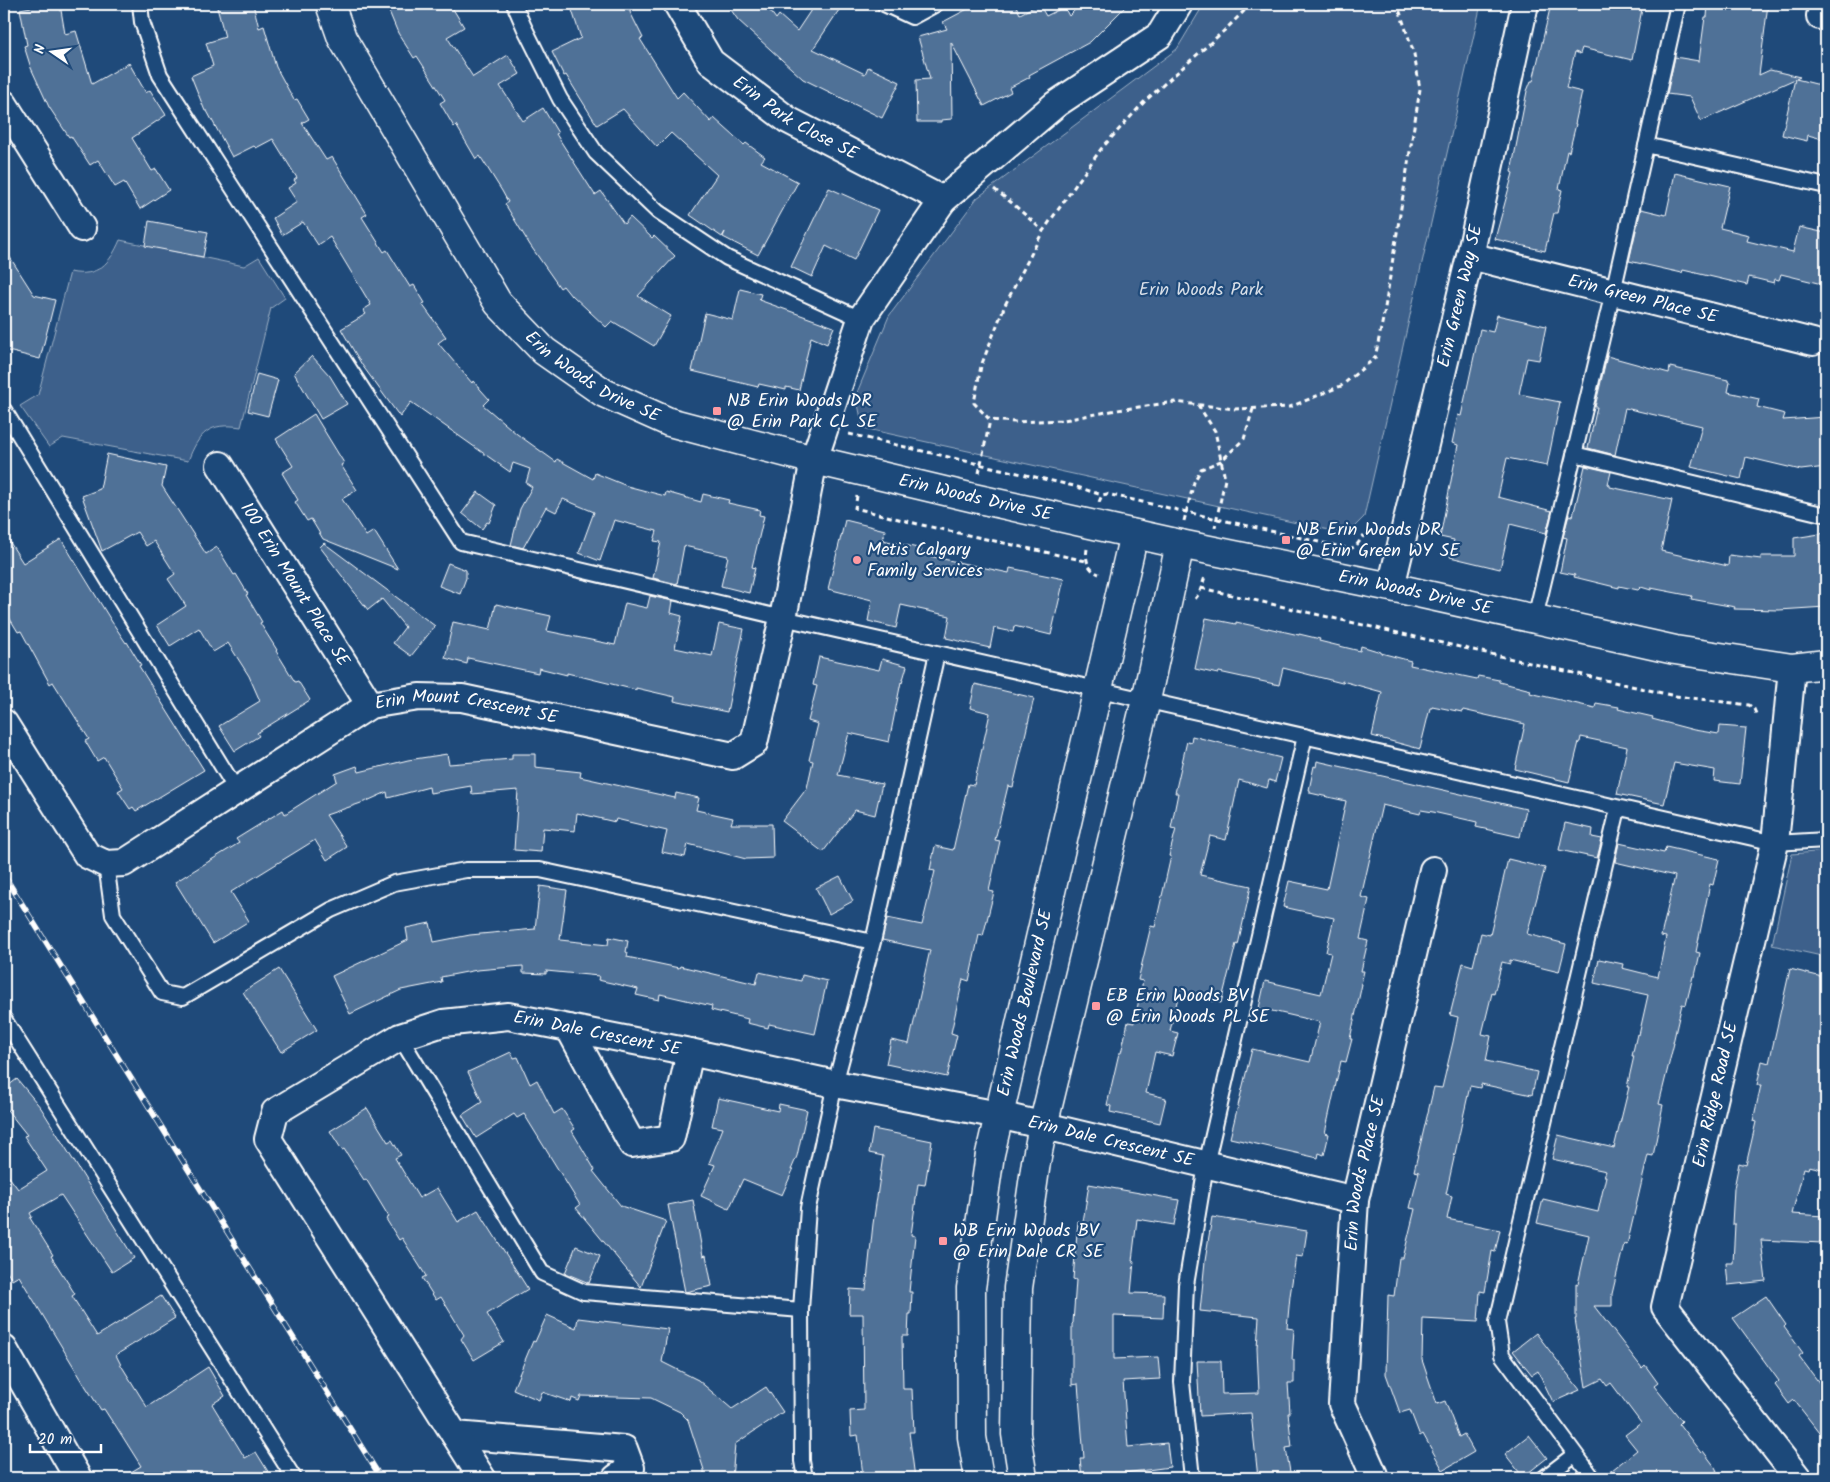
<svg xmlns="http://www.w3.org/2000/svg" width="1830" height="1482" font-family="Kalam,sans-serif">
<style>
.green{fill:#3c618b;stroke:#9eb0c5}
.building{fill:#507197;stroke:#fff}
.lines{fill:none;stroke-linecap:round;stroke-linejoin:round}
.service-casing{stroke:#fff;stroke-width:18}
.minor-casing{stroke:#fff;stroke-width:30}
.tertiary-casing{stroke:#fff;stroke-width:31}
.path{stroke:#fff;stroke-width:3;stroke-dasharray:5 4;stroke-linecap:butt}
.service{stroke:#1f4a7a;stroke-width:14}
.minor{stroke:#1f4a7a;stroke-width:26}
.tertiary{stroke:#1f4a7a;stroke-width:28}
.rail-casing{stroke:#fff;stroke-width:5.5}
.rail{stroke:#1f4a7a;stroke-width:4;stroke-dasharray:11;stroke-linecap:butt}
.poi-dot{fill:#ff9aa2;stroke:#1f4a7a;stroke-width:2}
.labels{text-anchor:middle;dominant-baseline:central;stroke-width:4.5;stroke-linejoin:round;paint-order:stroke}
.street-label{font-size:18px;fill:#fff;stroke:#1f4a7a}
.park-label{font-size:18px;fill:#d8dfe8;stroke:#1f4a7a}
.poi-label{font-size:18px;fill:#fff;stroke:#1f4a7a;text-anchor:start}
</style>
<rect width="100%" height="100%" fill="#1f4a7a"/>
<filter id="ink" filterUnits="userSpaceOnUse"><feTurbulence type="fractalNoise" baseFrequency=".02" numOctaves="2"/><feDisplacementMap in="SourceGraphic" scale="10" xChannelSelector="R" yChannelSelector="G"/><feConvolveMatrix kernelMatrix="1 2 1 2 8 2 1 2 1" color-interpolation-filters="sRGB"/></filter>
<g filter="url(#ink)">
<!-- green -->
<path class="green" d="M1204 4H1481L1364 517 1347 534 863 428 856 395 889 316 977 198 1177 49Z
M120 240 244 266 259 257 285 298 271 308 241 427C209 422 199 433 188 461L63 438 49 447 20 406 38 395 70 272C98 278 110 263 120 240Z
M1826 851V957L1772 945 1792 854Z"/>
<!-- building -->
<path class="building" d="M47 4H60L65 34 76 31 92 84 129 63 146 93 150 90 166 115 132 138 152 171 156 169 169 190 140 209 124 182 115 187 98 160 90 165 71 136 69 137 49 107 31 68 24 46 27 45 20 9Z
M216 4H253L259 28 264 26 276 67 294 100 297 99 309 119 302 123 326 160 332 157 367 214 362 217 384 252 387 250 410 287 414 285 425 303 422 304 446 337 438 343 472 383 473 381 489 399 483 405 517 434 556 462 557 459 593 479 595 473 627 486 665 496 666 492 701 502 703 494 729 500 728 503 760 510 759 515 764 516 752 567 755 568 749 593 721 586 728 556 684 546 677 584 653 578 661 542 654 541 657 531 614 520 600 561 579 553 594 512 563 499 556 512 546 507 523 548 511 545 520 509 532 487 526 483 530 469 513 463 510 472 411 402 400 417 362 365 341 329 366 314 363 310 371 305 330 237 318 245 303 222 282 235 273 218 297 202 288 188 296 183 294 180 297 178 273 139 256 148 254 146 232 157 207 111H205L191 76 213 66 206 43 225 37Z
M386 4H450L464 27 447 37 473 77 508 55 520 74 500 86 523 121 543 108 558 133 556 134 595 195 601 191 624 224 630 217 652 238 654 236 675 256 638 296 671 316 654 346 612 321 606 327 572 295 571 296 563 286 560 288 530 245 505 204 508 202 502 191 480 156 476 159 456 125 454 127 440 103 445 100 417 56 414 58 398 33Z
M570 4H626L643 38 640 39 677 98 683 92 711 122 714 118 744 145 746 143 765 157 761 162 798 182 758 255 723 237 725 232 722 237 690 215 717 175 671 133 657 147 623 109 597 125 566 75 564 76 552 52 581 38Z
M727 4H765L776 19 779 15 797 31 815 4H843L813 49 865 74 868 67 900 82 882 118 803 79 738 20Z
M977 4H1015L1020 14 1039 4 1046 16 1064 7 1069 16 1081 4H1128L1090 42 1029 75 1030 77 1009 88 1011 92 984 106 951 42 952 119 941 120V122H917L916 80 930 79 918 37 947 29 943 22Z
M1551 4H1643L1632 60 1582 48 1580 54 1575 52 1566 88 1582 92 1575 124H1576L1569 152 1567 151 1559 189 1562 190 1557 213H1554L1545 251 1495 239 1513 173 1511 172 1527 91 1531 81H1533Z
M1708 4H1768L1759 75 1770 70 1800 77 1796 79 1820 85V87L1826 88V140L1808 135 1807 141 1782 135 1795 79 1701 121 1690 97 1667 94 1675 57 1699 61 1705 17H1707Z
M1675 173 1730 186 1720 228 1749 235 1747 241 1793 252 1799 227 1826 233V285L1781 274 1779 280 1775 279 1774 283 1749 277 1747 285 1683 270 1682 273 1629 261 1641 209 1666 215Z
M829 188 878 210 854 260 826 246 812 277 791 267Z
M149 221 208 232 203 257 145 246Z
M4 248 34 295 55 300 40 359 4 350Z
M740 289 761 294 759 300 834 327 827 344 811 337 799 390 786 387V390L759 384 758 387 692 371 705 313 733 320Z
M1497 315 1546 326 1539 360 1527 358 1519 394 1560 402 1547 466 1507 458 1498 497 1552 511 1546 533 1510 524 1500 569 1450 557 1454 540 1440 537 1458 445 1452 443 1458 415 1461 416 1480 329 1493 332Z
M312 356 330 376 347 404 321 419 294 373Z
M1607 356 1669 373 1670 367 1728 380V382H1730L1728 392 1759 399 1757 407 1785 414 1783 420 1826 417V467L1801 470 1746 457 1741 479 1691 467 1702 426 1625 408 1615 455 1588 448 1597 407H1595Z
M257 374 278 380 268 416 248 411Z
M314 414 344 463 341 465 357 490 342 499 366 536 374 531 398 569 323 539 311 519 307 521 295 502 298 500 282 473 293 466 276 439Z
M107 454 166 467 162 486 206 554 217 547 234 575 236 574 248 594 246 595 262 622 260 623 277 650 276 651 295 682 298 681 310 700 257 733 259 736 235 751 219 726 260 701 249 676 228 643 213 652 199 628 170 646 157 625 186 606 168 579 175 574 154 541 146 546 137 532 102 551 82 496 100 489Z
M1585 466 1611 472 1608 484 1610 485V487L1672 500 1661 551 1728 566 1729 555 1761 559V556H1794V538L1826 533V607L1779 610 1734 609 1735 607 1691 599 1692 596 1651 588V590L1641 587 1638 590 1619 586V588L1574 577 1575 575 1560 572 1567 538 1563 537 1569 515 1573 516Z
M478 492 496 505 489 523 487 522 482 529 462 513Z
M845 520 885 530 883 540 922 549 920 554 1009 573 1010 568 1064 579 1051 635 1014 626 1013 632 994 628 990 648 946 638 950 616 901 605 896 628 868 621 872 600 828 589Z
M4 533 23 563 61 539 112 622 126 643 127 642 141 665 139 666 204 770 136 811 133 807 130 809 118 791 123 788 104 757 97 761 85 741 89 739 53 682 50 684 21 631 18 632 4 609Z
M324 543 435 626 411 656 393 643 405 627 382 599 368 610 320 547Z
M448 563 466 570V578L460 594 439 586Z
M650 596 673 601 671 613 682 616 675 648 712 656 719 624 744 629 727 712 674 701 675 697 636 688V690L567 673V675L539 668 538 673 468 658 467 664 445 658 453 622 490 630 496 604 551 616 547 631 615 645 625 603 647 608Z
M1206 618 1236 624V622L1268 629V628L1299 635V634L1320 639 1319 641 1360 651 1361 646 1381 652V653L1411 661 1410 665 1477 679 1478 676 1499 680V682L1531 690 1530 693 1595 708 1596 703 1619 707 1618 709 1653 717 1652 719 1694 730 1719 734 1720 726 1746 728 1740 784 1714 781 1715 770 1674 763 1664 804 1617 794 1627 747 1581 737 1580 742H1579L1569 782 1515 769 1525 724 1463 710 1462 712 1432 706V708H1430L1420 749 1372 736 1382 692 1342 681V683L1283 668 1279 685 1219 672 1218 674 1195 669Z
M819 657 879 670 882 659 907 666 902 683 901 682 889 742 849 733 838 775 882 784 875 815 855 810 823 852 782 821 807 788 813 761 809 760 818 724 808 721 817 686 813 685Z
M975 684 1034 698 1013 787 1008 786 995 840 1000 841 989 891 994 892 983 936 979 935 969 981 963 979 951 1033 957 1035 947 1077 886 1064 891 1040 909 1044 930 950 882 940 887 918 922 925 935 871 930 870 935 846 953 850 968 784 974 785 990 713 970 708Z
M1192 736 1281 758 1275 782 1269 780 1267 788 1239 780 1226 840 1210 836 1200 875 1251 886 1238 945 1236 944 1221 1003 1179 993 1170 1031 1178 1033 1172 1056 1155 1052 1146 1093 1166 1098 1160 1123 1110 1112 1111 1106 1107 1105 1119 1053H1121L1128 1022 1134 1023 1143 981 1138 980 1151 926 1155 927 1171 856H1169L1176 829 1171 828 1178 793H1175L1187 741 1191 742Z
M447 754 449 764 512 759V754H535V767L581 772 580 777 675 798 676 793 699 798 696 810 733 818 731 824H772L773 858 746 859 688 844 685 857 662 852 667 831 616 819 615 822 577 813 575 831 543 828 541 852 514 850 518 790 472 794 471 786 430 793 429 787 388 798 387 792 367 801 326 815 347 847 327 860 315 840 231 892 249 921 213 943 175 882 239 843 236 839 283 810 285 814 337 781 335 774 357 766 359 772 408 760Z
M1317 761 1526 809 1520 837 1476 827 1477 822 1433 812 1421 810 1420 814 1382 805 1361 897 1369 899 1360 939 1368 941 1361 971H1364L1361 984H1362L1350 1039H1352L1346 1062 1341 1061 1325 1133 1329 1134 1324 1155 1319 1153 1318 1158 1230 1138 1252 1049 1310 1062 1320 1022 1259 1008 1265 981 1321 994 1331 953 1326 952 1334 918 1283 907 1289 881 1327 889 1346 801 1310 793V790H1309L1314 766 1316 767Z
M1565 823 1593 829 1592 837 1602 839 1597 858 1559 850Z
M1619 843 1664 853 1666 847 1719 859 1713 885 1710 884 1696 952 1700 953 1695 976H1693L1686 1005 1682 1004 1673 1043H1674L1659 1104 1663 1105 1653 1156 1648 1155 1627 1245 1624 1244 1612 1294V1306H1594L1642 1368 1645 1365 1658 1383 1654 1386 1682 1421 1679 1424 1701 1453 1703 1451 1715 1467 1717 1471 1707 1478H1602L1637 1450 1625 1435 1641 1423 1611 1383 1607 1386 1602 1379 1586 1387 1575 1319H1576V1283L1578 1284 1589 1235 1537 1223 1543 1199 1598 1212 1606 1176H1604L1606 1171 1552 1159 1558 1135 1614 1148 1629 1087H1627L1634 1056H1632L1637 1034 1639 1035 1648 995 1594 983 1599 959 1623 964 1622 968 1658 977 1666 937 1661 936 1675 876 1615 862Z
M1508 859 1545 868 1527 934 1566 944 1559 972 1510 960V964L1502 962 1494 994 1492 993 1482 1034 1491 1036 1486 1061 1537 1072 1532 1095 1481 1084 1480 1088 1470 1086 1446 1194 1452 1196 1447 1219 1500 1230 1495 1252 1492 1251 1485 1292 1480 1291 1478 1322 1423 1319 1422 1360 1437 1404 1445 1401 1459 1437 1464 1434 1474 1452 1443 1470 1423 1434 1420 1436 1410 1410 1400 1413 1386 1374 1388 1295 1394 1296 1399 1258H1403L1415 1209 1410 1208 1419 1172 1414 1171 1434 1087 1442 1088 1453 1042 1458 1017 1450 1015 1463 963 1473 966 1481 933 1490 935Z
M840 876 853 901 829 914 816 888Z
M540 886 567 890 560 940 608 945 609 937 628 941 626 952 628 953 627 957 679 968 680 966 756 984 759 972 801 981 802 975 827 981 815 1034 769 1024 768 1028 747 1023 748 1019 711 1010 712 1006 660 994 659 1000 636 995 638 989 598 980 599 976 546 971V974L523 973V966L477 970 441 977 442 982 401 990 350 1014 332 976 408 940 406 928 430 923 434 942 470 935 535 929Z
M279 969 317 1030 281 1052 243 992Z
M1790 969 1826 978V1170L1809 1166 1808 1169 1804 1168 1792 1214 1824 1216 1822 1243 1761 1240 1766 1281 1728 1285 1726 1263H1733L1735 1224H1732L1734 1188 1739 1163 1746 1165 1756 1122 1753 1121 1761 1085H1757L1762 1061 1769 1063Z
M511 1052 514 1058 518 1057 530 1084 537 1080 554 1114 562 1109 575 1129 572 1131 595 1170 593 1171 621 1206 666 1221 641 1287 576 1208 580 1205 524 1114 517 1118 514 1114 476 1138 462 1115 482 1102 468 1072Z
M17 1079 41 1108 134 1258 112 1272 61 1195 30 1213 32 1217 30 1218 53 1255 51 1256 75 1294 72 1296 97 1336 161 1296 175 1318 116 1355 121 1365 147 1407 208 1367 225 1396 212 1404 245 1458 256 1452 272 1478H121L141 1466 114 1423H113L104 1409 101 1410 86 1387 19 1276 12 1280 4 1267V1170L18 1189 47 1171 24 1136 27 1135 4 1106V1089Z
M718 1098 778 1111 779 1104 807 1110 797 1156 791 1170H793L782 1195 743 1179 729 1209 701 1196 715 1165 709 1163 723 1128 712 1126Z
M367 1108 388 1142 392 1140 401 1155 395 1158 419 1198 437 1188 458 1222 478 1210 528 1289 487 1314 504 1342 474 1360 461 1339 464 1335 441 1297 436 1300 422 1278 426 1276 402 1238 399 1240 386 1219 389 1217 366 1179 364 1180 344 1149 342 1150 330 1131Z
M873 1129 932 1141 925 1185 918 1184 911 1235 915 1236 909 1292H912L911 1314H909L908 1336H902L903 1389H912L914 1432H909L915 1478H877L876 1473 863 1475 858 1435 851 1436 850 1411 864 1410 863 1314H849L850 1289 866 1290 873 1224 883 1156 869 1153Z
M1089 1184 1179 1200 1174 1225 1137 1219 1132 1261H1134L1131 1293 1164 1294 1163 1318 1114 1316V1359L1158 1357 1160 1379 1123 1381 1128 1447 1167 1443 1170 1467 1117 1474 1118 1476 1105 1478H1082L1080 1458H1084L1078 1384 1072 1385V1324L1073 1323 1076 1280 1073 1279 1078 1221 1083 1222Z
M693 1200 703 1256 706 1255 712 1286 685 1292 668 1205Z
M1212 1217 1251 1223V1222L1307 1231 1303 1257 1296 1256 1290 1296 1287 1328 1294 1329 1292 1360H1294V1383H1288L1290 1413H1288L1292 1447 1286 1448 1291 1478H1258L1251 1413 1200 1416 1197 1361H1221L1222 1394 1259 1393 1257 1348 1259 1317 1200 1311 1205 1261Z
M576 1246 600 1256 589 1283 565 1273Z
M1766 1296 1786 1325 1784 1327 1803 1353 1799 1356 1826 1392V1441L1794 1400 1789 1404 1775 1385 1779 1381 1733 1318Z
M547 1315 576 1328 578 1318 668 1329 662 1362 698 1380 732 1409 766 1387 783 1412 735 1444 732 1478H704V1470L688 1420 680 1412 651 1398 581 1396 579 1401 572 1398 571 1402 542 1392 539 1400 513 1389 533 1341 535 1342Z
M1536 1333 1580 1390 1553 1402 1538 1371 1532 1375 1513 1351Z
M1529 1435 1547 1458 1523 1477 1505 1454Z"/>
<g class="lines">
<!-- service casing -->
<g class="service-casing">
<path id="service" d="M140 4 142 22 160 75 461 542 783 618 1775 843 1826 840
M514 4 524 27 560 99 596 153 658 212 727 258 861 319
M884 4 912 17 936 4
M1646 145 1826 186
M4 410 237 791
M1574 454 1822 514 1826 512
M1535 618 1613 292 1678 4
M106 864 113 915 162 993 183 997 331 910 394 883 466 870H540L873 942
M4 1019 294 1478
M400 1037 542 1273 584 1292 801 1310
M805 1478 802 1461 801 1310 808 1208 835 1084 873 942 937 653
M1192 1478 1182 1382 1186 1285 1206 1165 1305 736
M1544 1478 1574 1455
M1593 1478 1502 1355 1497 1322 1618 809"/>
</g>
<!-- minor casing -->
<g class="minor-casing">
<g id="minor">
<path id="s1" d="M677 4 711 62 788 120 943 200"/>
<path d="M1820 16 1826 17"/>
<path d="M4 104 82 228"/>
<path id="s2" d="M1470 256 1813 342"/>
<path id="s3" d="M220 465 370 705"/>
<path id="s4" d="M1391 587 1470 256 1525 4"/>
<path d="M1792 668 1775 843 1665 1307 1798 1478"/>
<path id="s5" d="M4 723 87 855 106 864 124 863 370 705 419 697 462 698 733 756 754 743 783 618 814 460 861 319 943 200 1056 104 1160 35 1179 4"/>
<path d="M569 1028 632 1144 671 1138 690 1052"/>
<path d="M4 1349 78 1478"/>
<path d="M455 1435 624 1449 631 1468 616 1478"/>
<path id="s6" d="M1374 1475 1342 1404 1355 1200 1433 870"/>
<path id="s7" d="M482 1478 268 1139 275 1112 400 1037 443 1023 508 1016 690 1052 835 1084 999 1115 1355 1200"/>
</g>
</g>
<!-- tertiary casing -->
<g class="tertiary-casing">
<g id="tertiary">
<path id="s8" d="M330 4 342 38 498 303 544 351 604 393 669 422 814 460 974 498 1180 544 1391 587 1675 650 1792 668 1826 664"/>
<path id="s9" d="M979 1478 972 1437 971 1288 990 1154 1134 534"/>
<path d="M1023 1478 1016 1434 1018 1288 1036 1162 1043 1126 1146 700 1180 544"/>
</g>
</g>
<!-- path -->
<path class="path" d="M1251 4 1226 29 1145 101 1101 149 1043 231 1005 305 981 366 974 403 990 420 1015 422 1064 420 1117 410 1175 402 1235 409 1290 407 1341 386 1375 358 1384 314 1420 89 1414 54 1400 12 1392 4
M994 189 1012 203 1043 231
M1198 405 1215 431 1225 479 1215 527
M849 434 1074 486 1102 495
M979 473 990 420
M857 496 855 508 922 525 1086 561
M1099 502 1102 495 1107 494 1350 549 1356 546 1364 535
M1184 521 1194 482 1201 469 1221 461 1244 439 1253 409
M1087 549C1085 560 1088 570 1099 574
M1201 588 1675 696 1749 705 1754 709 1757 716
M1195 599 1199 594 1205 577"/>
<!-- service -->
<use href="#service" class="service"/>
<!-- minor -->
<use href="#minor" class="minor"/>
<!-- tertiary -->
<use href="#tertiary" class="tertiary"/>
<!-- rail casing -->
<g class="rail-casing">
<path id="rail" d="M4 875 381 1478"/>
</g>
<!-- rail -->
<use href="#rail" class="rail"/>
</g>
</g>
<!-- markers -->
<g class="poi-dot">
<rect x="712" y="406" width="10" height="10" rx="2.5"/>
<rect x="1281" y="535" width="10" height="10" rx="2.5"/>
<circle cx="857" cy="560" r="5"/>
<rect x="1091" y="1001" width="10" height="10" rx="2.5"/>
<rect x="938" y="1236" width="10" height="10" rx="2.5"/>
</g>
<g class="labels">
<!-- street labels -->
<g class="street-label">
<text stroke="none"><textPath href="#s1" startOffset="169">Erin Park Close SE</textPath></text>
<text stroke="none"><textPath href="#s4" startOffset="299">Erin Green Way SE</textPath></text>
<text stroke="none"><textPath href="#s2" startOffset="178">Erin Green Place SE</textPath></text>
<text stroke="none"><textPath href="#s8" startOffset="465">Erin Woods Drive SE</textPath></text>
<text stroke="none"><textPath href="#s8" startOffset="870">Erin Woods Drive SE</textPath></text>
<text stroke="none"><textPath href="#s3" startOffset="141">100 Erin Mount Place SE</textPath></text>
<text stroke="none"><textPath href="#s8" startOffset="1320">Erin Woods Drive SE</textPath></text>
<text stroke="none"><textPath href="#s5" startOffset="585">Erin Mount Crescent SE</textPath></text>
<text stroke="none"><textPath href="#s9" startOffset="481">Erin Woods Boulevard SE</textPath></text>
<text stroke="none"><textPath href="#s7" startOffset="776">Erin Dale Crescent SE</textPath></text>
<text transform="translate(1716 1095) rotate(-77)">Erin Ridge Road SE</text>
<text stroke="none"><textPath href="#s7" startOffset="1301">Erin Dale Crescent SE</textPath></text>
<text stroke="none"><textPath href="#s6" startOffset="310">Erin Woods Place SE</textPath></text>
</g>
<!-- park labels -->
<g class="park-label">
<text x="1201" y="290">Erin Woods Park</text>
</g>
<!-- poi labels -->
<g class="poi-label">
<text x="727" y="401">NB Erin Woods DR<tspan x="727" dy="21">@ Erin Park CL SE</tspan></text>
<text x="1296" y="530">NB Erin Woods DR<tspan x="1296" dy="21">@ Erin Green WY SE</tspan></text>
<text x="867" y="550">Metis Calgary<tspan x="867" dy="21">Family Services</tspan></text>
<text x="1106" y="996">EB Erin Woods BV<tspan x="1106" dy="21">@ Erin Woods PL SE</tspan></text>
<text x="953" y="1231">WB Erin Woods BV<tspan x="953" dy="21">@ Erin Dale CR SE</tspan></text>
</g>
</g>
<!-- margin -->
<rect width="1830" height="1482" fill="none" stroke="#1f4a7a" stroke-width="20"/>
<rect x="10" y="10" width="1810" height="1462" fill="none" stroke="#fff" stroke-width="2" filter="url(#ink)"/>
<!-- north arrow -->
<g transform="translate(52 52) rotate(283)" stroke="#1f4a7a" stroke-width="4" paint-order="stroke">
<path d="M0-4L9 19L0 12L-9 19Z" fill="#ffffff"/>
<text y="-8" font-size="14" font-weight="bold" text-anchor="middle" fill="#ffffff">N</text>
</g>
<!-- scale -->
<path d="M30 1444v8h71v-8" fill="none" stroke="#ffffff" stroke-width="2.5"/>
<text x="38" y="1444" font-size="15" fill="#ffffff" stroke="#1f4a7a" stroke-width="4" paint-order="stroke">20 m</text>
</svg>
